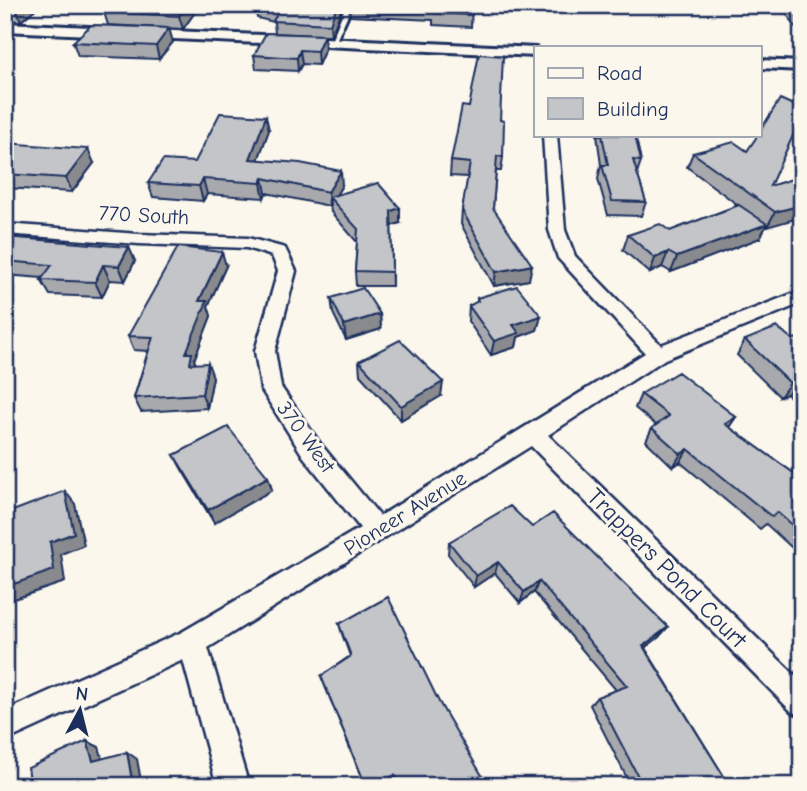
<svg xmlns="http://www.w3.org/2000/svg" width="807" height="791" font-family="'Comic Neue',sans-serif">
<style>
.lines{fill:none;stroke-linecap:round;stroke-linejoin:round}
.service-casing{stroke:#1b2f5e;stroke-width:6}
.minor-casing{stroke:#1b2f5e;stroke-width:5}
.tertiary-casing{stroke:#1b2f5e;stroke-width:6}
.service{fill:#fbf7ec;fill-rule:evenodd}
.minor{fill:#fbf7ec;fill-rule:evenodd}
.tertiary{fill:#fbf7ec;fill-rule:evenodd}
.wall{fill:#a8a9ad;stroke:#1b2f5e;stroke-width:2}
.shaded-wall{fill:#888a8d;stroke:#1b2f5e;stroke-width:2}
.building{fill:#c3c5c9;stroke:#1b2f5e;stroke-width:2}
.labels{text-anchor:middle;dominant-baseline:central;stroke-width:6;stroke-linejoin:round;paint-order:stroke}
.street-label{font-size:21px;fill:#1b2f5e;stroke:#fbf7ec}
.near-street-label{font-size:24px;fill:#1b2f5e;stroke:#fbf7ec}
</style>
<rect width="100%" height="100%" fill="#fbf7ec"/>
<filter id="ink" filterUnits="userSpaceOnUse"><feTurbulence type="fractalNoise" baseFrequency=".0143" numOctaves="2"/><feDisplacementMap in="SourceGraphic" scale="14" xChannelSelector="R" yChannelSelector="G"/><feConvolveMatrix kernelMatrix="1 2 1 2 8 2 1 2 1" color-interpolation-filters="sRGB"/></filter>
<g filter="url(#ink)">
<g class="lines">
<!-- service casing -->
<g class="service-casing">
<path id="service" d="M346 5H352L335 43 330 44Z"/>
</g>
<!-- minor casing -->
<g class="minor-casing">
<path id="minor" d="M543 135H557L565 230 575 256 661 345 802 290V303L665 359 548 435 802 682V716L792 712 531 446 208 648 249 786H217L183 660 5 741V711L182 632 360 528 303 456 261 389 255 351 278 271 272 256 247 248 139 244 5 234V224L139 234 248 238 285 248 296 271 275 351 281 387 319 442 380 516 645 353 558 258 549 230Z"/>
</g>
<!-- tertiary casing -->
<g class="tertiary-casing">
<path id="tertiary" d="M5 23 536 48V56L5 31Z
M760 60 802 62V70L760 68Z"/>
</g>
<!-- service -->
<use href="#service" class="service"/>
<!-- minor -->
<use href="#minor" class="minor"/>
<!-- tertiary -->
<use href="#tertiary" class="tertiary"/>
</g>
<!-- wall -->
<path class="wall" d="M5 5H40L21 21H5Z
M111 5H200L183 29 108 25 104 12Z
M256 5H343L331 36 275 33 274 22 257 18 255 7Z
M349 5H472L471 27 433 25V20L350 16Z
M776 5H802V37L786 13H780Z
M324 35 325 49 318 65 302 64 298 71 256 69 254 55Z
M73 42H173L159 59 78 56Z
M500 120 503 157 501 171H496L493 208 529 280 494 286 461 224 462 210 468 177 450 176 451 161Z
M269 130 258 160 342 185 336 195 400 223 391 226 392 286H356L355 271 357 242 331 212 330 205 329 206 266 193 264 198 207 194 203 201 153 197 148 183Z
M597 135H635L641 161 637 173 646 202 641 216 608 215 598 179 601 165Z
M5 143 94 163 72 192 5 188Z
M693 153 770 186 802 176 767 227 766 226 760 238 671 272 662 267 650 273 623 250 628 235 670 231 738 205 687 167Z
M5 237 135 261 125 281 110 280 102 297 50 295 41 280 42 278 5 275Z
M226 266 208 306 211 316 194 360 196 364 213 377 207 408 141 412 134 398 148 351 134 350 128 336Z
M331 298 380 314 381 329 346 340 333 313Z
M477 298 541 316 537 330 518 337 516 347 491 355 468 321 469 306 477 302Z
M802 338V408L787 394 780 397 737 355 745 340 792 339Z
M359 361 441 396 401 420 360 375Z
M641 394 736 417 729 427 802 479V557L766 524 760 529 680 462 673 467 646 441 652 428 656 425 635 408Z
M174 455 268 477 272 490 214 523 181 468Z
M532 527 659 637 645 648 730 786H631L590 705 597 697 616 690 534 592 520 603 495 573 474 587 448 554 449 542Z
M339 624 439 702 481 784 478 786H398L396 781 384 786H365L321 676 350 656 342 634Z"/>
<!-- shaded-wall -->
<path class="shaded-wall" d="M20 5H40L21 21 16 9Z
M188 5H200L183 29 179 16Z
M337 5H343L331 36 330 24Z
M169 28 173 42 159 59 156 46Z
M324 35 325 49 318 65 317 51Z
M300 50 302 64 298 71 297 58Z
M266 116 269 130 253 174 250 159Z
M88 149 94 163 72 192 66 178Z
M341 171 342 185 333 201 329 197 330 205 329 206 328 192Z
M263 178 266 193 264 198 261 183Z
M203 179 207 194 203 201 199 186Z
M802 205V217L767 227 775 212Z
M400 208V223L391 226 392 286 391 211Z
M767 224 760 238 671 272 677 257Z
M129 247 135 261 125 281 119 266Z
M222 252 226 266 208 306 211 316 194 360 197 368 195 378 186 353 199 301Z
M668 252 662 267 650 273 655 258Z
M103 265 110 280 102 297 95 282Z
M532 265 529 280 494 286 496 272Z
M380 314 381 329 346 340 344 325Z
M541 316 537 330 518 337 516 347 491 355 494 341 513 325Z
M208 363 213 377 207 408 202 394Z
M798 380 787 394 780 397 790 383Z
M443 382 441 396 401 420V406Z
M736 417 727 430 725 424Z
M688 449 680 462 673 467 681 454Z
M268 477 272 490 214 523 208 510Z
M65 491 75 504 84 545 61 554 65 582 5 602V587L50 542Z
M498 562 495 573 474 587 476 576Z
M539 581 534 592 520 603 524 592Z
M668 627 659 637 635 655 643 646Z
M87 741 99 747 105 767 93 761Z
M127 752 137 759 142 786H133Z
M395 775 396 781 384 786H370Z
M484 779 481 784 478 786H472Z"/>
<!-- building -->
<path class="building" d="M5 5H20L16 9H5Z
M111 5H188L179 16 104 12Z
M256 5H337L330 24 273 21 278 12 255 7Z
M362 5H472V15L434 13V9Z
M795 5H802V16Z
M91 25 169 28 156 46 73 42Z
M266 33 324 35 317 51 300 50 297 58 254 55Z
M479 54 503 56 500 120 504 121 503 157 497 156 493 208 532 265 496 272 462 210 470 163 451 161 462 106 469 107Z
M780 99 802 109V116L770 186 802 176V205L775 212 693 153 734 142 747 151 758 135H760V131Z
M220 113 266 116 250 159 300 163 341 171 328 192 263 178 261 183 203 179 199 186 148 183 163 160 195 162Z
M602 135H635L641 161 633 160 646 202 612 201 602 165H608Z
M5 143 88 149 66 178 5 174Z
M378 183 400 208 391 211 392 272 355 271 358 229 329 197Z
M739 205 767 224 677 257 668 252 655 258 628 235 660 224 670 231Z
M5 237 129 247 119 266 103 265 95 282 41 280 52 265 5 261Z
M178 247 222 252 199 301H207L186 353H192L190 364 208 363 202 394 134 398 153 337 128 336Z
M517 286 541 316 513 325 519 333 494 341 469 306 478 301 477 298Z
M363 288 380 314 344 325 331 298Z
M777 327 792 339 802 338V384L798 380 790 383 745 340Z
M400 340 443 382 401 406 359 361Z
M678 372 736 417 725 424 802 479V534L777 512 772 517 688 449 681 454 652 428 669 416 641 394Z
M228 427 268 477 208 510 174 455Z
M65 491 74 533 50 542 54 570 5 587V514Z
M510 506 532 527 553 513 668 627 643 646 730 786H643L597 697 627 686 539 581 524 592 498 562 476 576 449 542Z
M388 597 439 702 484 779 472 786H401L395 775 370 786H366L321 676 351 656 339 624Z
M87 741 93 761 127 752 133 786H31L28 768Z"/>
</g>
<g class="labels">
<!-- street labels -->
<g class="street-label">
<text transform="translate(144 215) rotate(3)">770 South</text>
<text transform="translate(306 437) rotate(54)">370 West</text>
<text transform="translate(405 513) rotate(-32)">Pioneer Avenue</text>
</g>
<!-- near-street labels -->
<g class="near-street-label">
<text transform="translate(667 568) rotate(45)">Trappers Pond Court</text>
</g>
</g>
<!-- margin -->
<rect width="807" height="791" fill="none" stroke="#fbf7ec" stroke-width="28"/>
<rect x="14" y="14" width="779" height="763" fill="none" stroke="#1b2f5e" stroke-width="2.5" filter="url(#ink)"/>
<!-- legend -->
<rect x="534" y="46" width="228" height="91" fill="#fbf7ec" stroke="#a1a7b3" stroke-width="2"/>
<rect x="548" y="68" width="35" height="10" fill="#fbf7ec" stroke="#a1a7b3" stroke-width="2"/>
<text x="597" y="80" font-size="21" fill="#1b2f5e">Road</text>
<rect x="548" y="98" width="35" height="21" fill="#c3c5c9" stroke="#a1a7b3" stroke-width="2"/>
<text x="597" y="116" font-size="21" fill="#1b2f5e">Building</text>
<!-- north arrow -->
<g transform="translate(80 710) rotate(7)" stroke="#fbf7ec" stroke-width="5" paint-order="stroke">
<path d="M0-5L12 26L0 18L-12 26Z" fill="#1b2f5e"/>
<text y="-10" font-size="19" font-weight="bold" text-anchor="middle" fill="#1b2f5e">N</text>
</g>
</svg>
